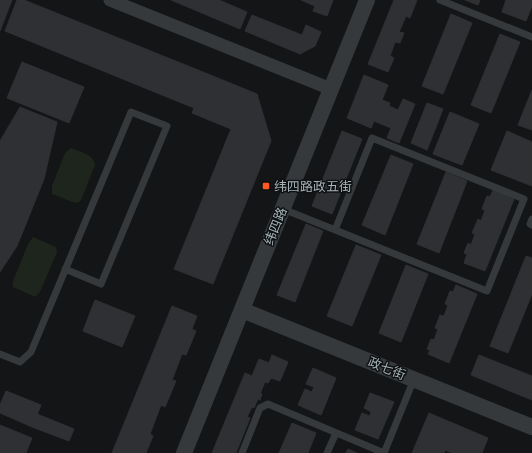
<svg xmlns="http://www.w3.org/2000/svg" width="532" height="453" font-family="Inter,'Noto Sans SC',sans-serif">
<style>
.green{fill:#1e251c}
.building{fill:#2e3033;stroke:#2e3033}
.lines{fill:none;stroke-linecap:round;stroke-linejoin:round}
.service{stroke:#35393c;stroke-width:7}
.minor{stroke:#35393c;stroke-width:13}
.tertiary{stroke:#35393c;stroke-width:16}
.poi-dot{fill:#ff5823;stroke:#0f1011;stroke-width:1.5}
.labels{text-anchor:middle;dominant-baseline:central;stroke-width:3;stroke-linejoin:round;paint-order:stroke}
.poi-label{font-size:13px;fill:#a4b3b8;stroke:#0f1011;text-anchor:start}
.street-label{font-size:13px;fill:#a4b3b8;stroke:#0f1011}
</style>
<rect width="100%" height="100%" fill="#141516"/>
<!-- green -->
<path class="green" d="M71 148C80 152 94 154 95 165L81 200 79 202 75 203 52 194V186L65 153Z
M33 237 56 247 57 252 40 292 35 297 13 287V281L28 244Z"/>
<!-- building -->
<path class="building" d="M0 0H12L0 31Z
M17 0H24L208 74 194 108 5 31Z
M171 0H219L247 12 240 29Z
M301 0H333L327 16 313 11 315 6Z
M394 0H417L410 18 406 16 399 32 404 33 400 43 395 42 390 56 394 58 388 72 368 64Z
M465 0H480L478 5Z
M506 0H532V6L526 21 502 12Z
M451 14 472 23 443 94 422 86Z
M252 15 302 35 306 25 321 32 315 46 300 54 245 31Z
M500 34 520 42 491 113 471 105Z
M22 62 84 87 69 123 7 98Z
M208 74 257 94 271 141 213 284 174 269 231 129 192 113Z
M364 75 388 85 382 100 390 103 389 106 398 110 403 99 415 104 399 143 387 138 391 128 374 121 371 128 347 118Z
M532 90V130L518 125Z
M427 103 443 109 427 150 411 143Z
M20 107 57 122 44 179 17 246 0 272V141Z
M450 112 479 124 462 165 433 154Z
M342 131 362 139 332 214 312 206Z
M507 131 532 142V186L491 170Z
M391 155 413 164 385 235 362 225Z
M446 172 467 181 439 253 417 244Z
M493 190 514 199 485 271 464 263 467 254 464 253 468 243 471 245 475 234 472 233 478 219 481 221 485 210 482 209 487 196 490 197Z
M306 224 323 231 295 302 277 295Z
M356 245 381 255 352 326 327 316Z
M526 256 532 258V294L508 353 490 346Z
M406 265 428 274 401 342 379 333Z
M456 285 477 294 449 363 428 354 430 350 427 349 431 339 434 340 438 329 435 328 440 315 444 316 448 305 445 304 450 291 453 292Z
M95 300 135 316 122 347 83 331Z
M172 306 197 316 192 329 196 331 186 355 182 354 172 380 176 381 165 407 161 405 150 434 153 436 146 453H112Z
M272 355 288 362 280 381 271 378 268 383 265 382 260 394H262L260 400 258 399 254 408 252 407 247 417 250 418 236 453H212L245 373 252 376 259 359 269 363Z
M479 355 532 376V400L471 375Z
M313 368 336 378 321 415 298 405 305 389 312 392 314 387 306 384Z
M6 391 41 405 32 427 0 413V405Z
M370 393 394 402 378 439 355 430 362 413 370 416 371 412 364 408Z
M429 413 488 438 482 453H452L445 450 444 453H412Z
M37 414 74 429 69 441 32 427Z
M292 423 316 433 308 453H279Z
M0 425 32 438 26 453H0Z
M348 449 357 453H346Z"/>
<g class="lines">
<!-- service -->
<path class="service" d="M440 0 532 37
M283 209 487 291 524 199 372 138 335 230
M532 219 530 224 532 225
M0 354 20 362 31 352 131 112 167 126 101 284 65 269
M242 453 260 408 268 404 384 453
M327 453 336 433
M384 453 414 379"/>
<!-- minor -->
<path class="minor" d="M110 0 331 89"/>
<!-- tertiary -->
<path class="tertiary" d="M242 310 532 427
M184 453 367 0"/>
</g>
<!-- markers -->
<rect class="poi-dot" x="262" y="182" width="8" height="8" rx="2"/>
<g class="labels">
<!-- poi labels -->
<g class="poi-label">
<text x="274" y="186">纬四路政五街</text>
</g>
<!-- street labels -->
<g class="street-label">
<text transform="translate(275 226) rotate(-68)">纬四路</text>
<text transform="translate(387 368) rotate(22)">政七街</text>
</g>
</g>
</svg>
